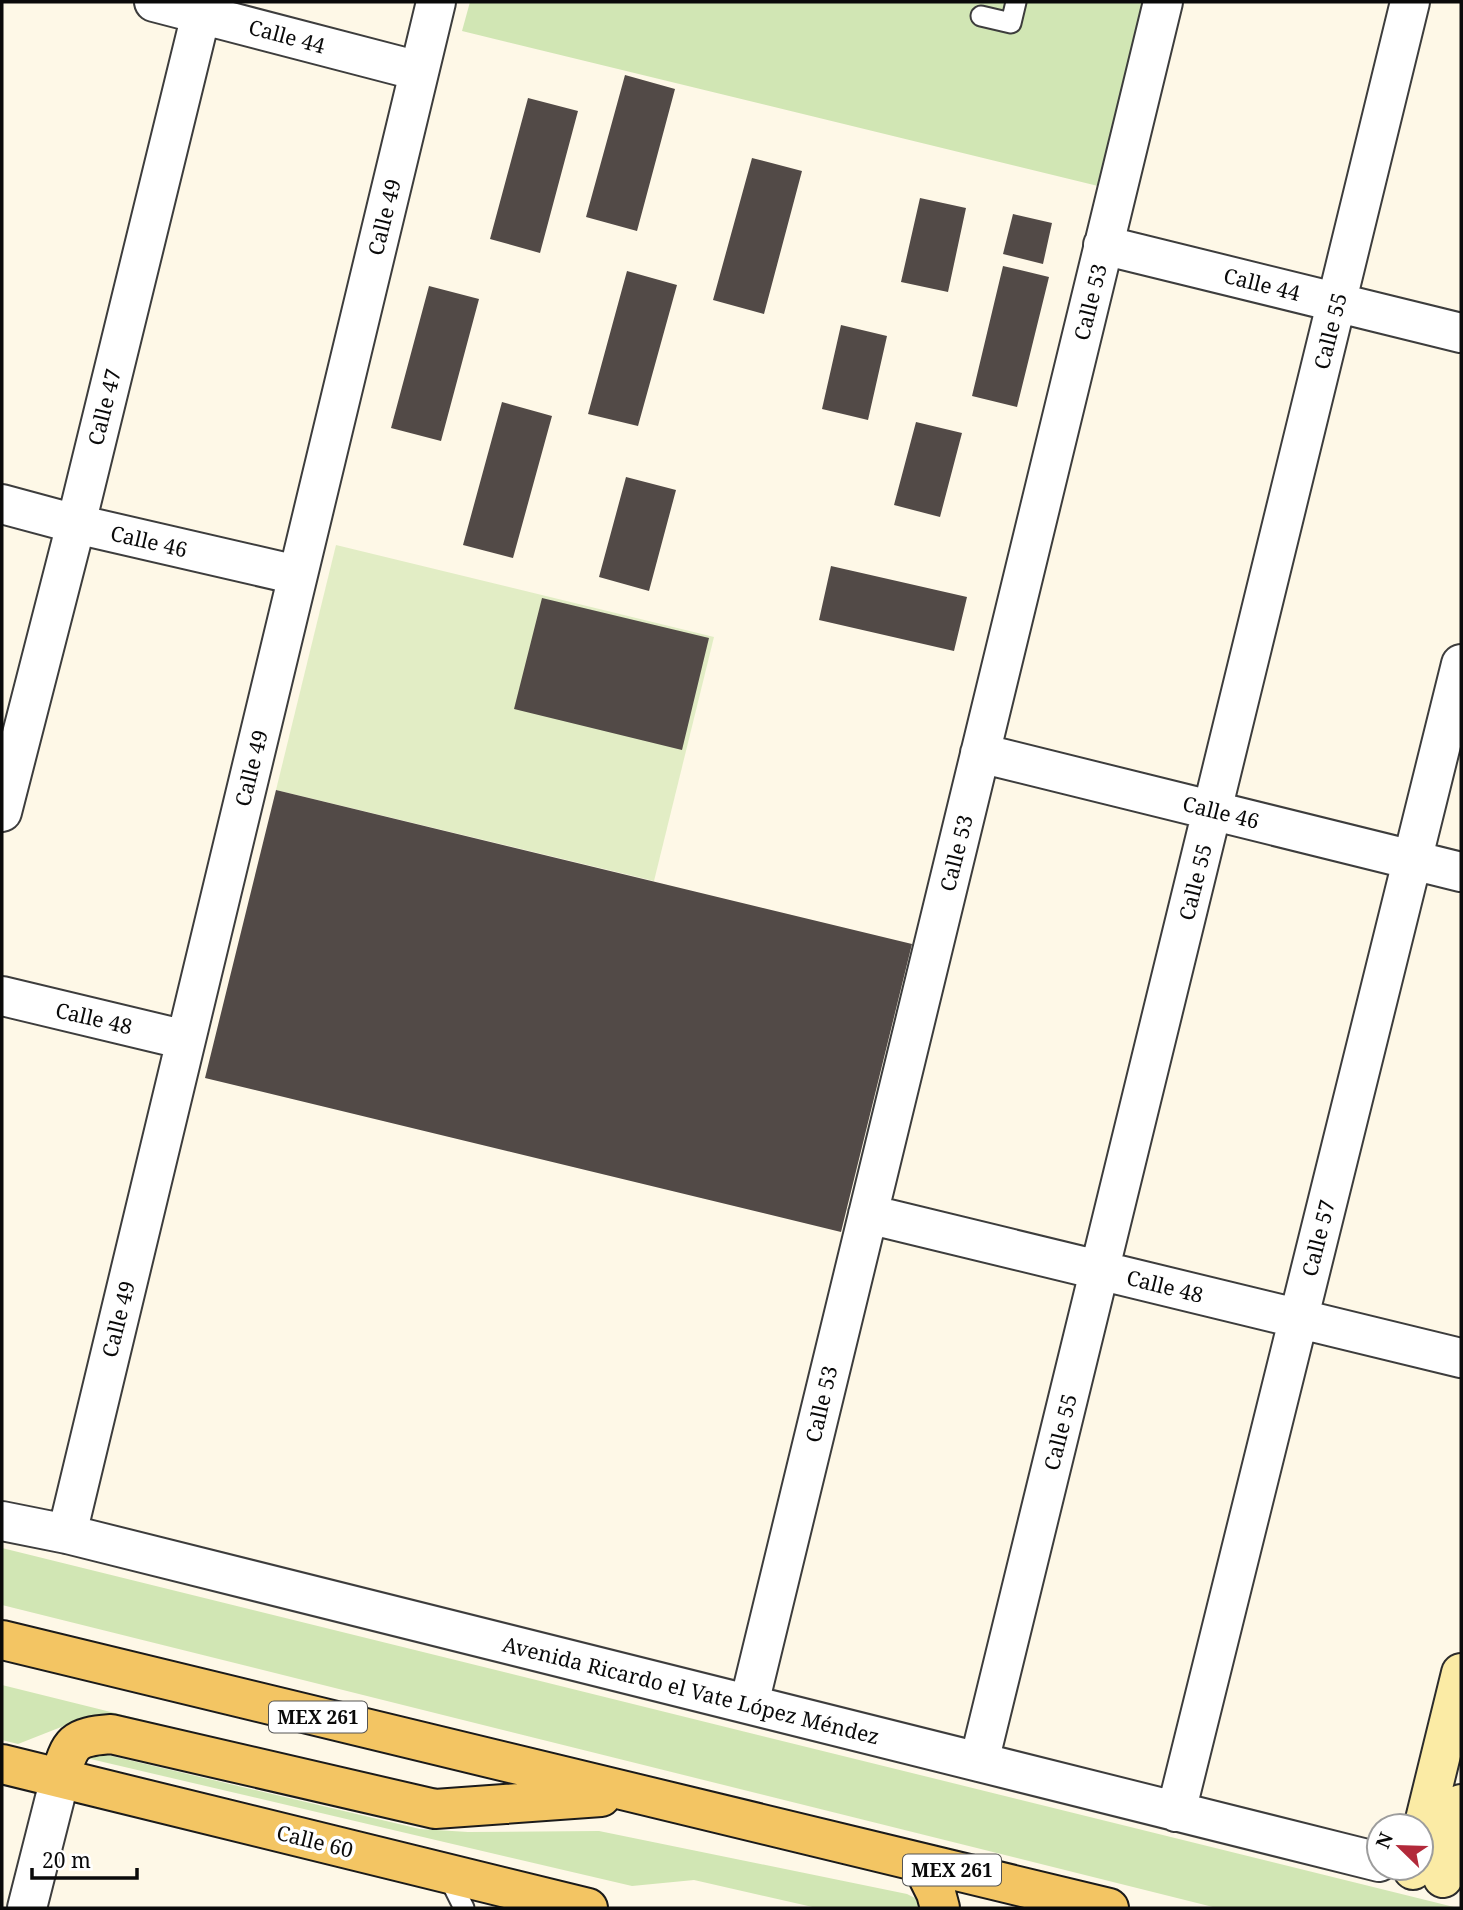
<svg xmlns="http://www.w3.org/2000/svg" width="1463" height="1910" font-family="'Noto Serif',serif">
<style>
.green{fill:#d1e6b4}
.pitch{fill:#e2edc5}
.building{fill:#524a47}
.lines{fill:none;stroke-linecap:round;stroke-linejoin:round}
.lane-casing{stroke:#3d3d3d;stroke-width:23}
.street-casing{stroke:#3d3d3d;stroke-width:42}
.secondary-casing{stroke:#2c2c2c;stroke-width:42}
.primary-casing{stroke:#1b1b1b;stroke-width:42}
.lane{stroke:#fff;stroke-width:19}
.street{stroke:#fff;stroke-width:38}
.secondary{stroke:#fbeba5;stroke-width:38}
.primary{stroke:#f3c563;stroke-width:38}
.labels{text-anchor:middle;dominant-baseline:central;stroke-width:7;stroke-linejoin:round;paint-order:stroke}
.shield{fill:#fff;stroke:#545454;stroke-width:2}
.shield-label{font-size:19px;font-weight:bold;fill:#0a0a0a}
.street-label{font-size:21px;fill:#0a0a0a;stroke:#fff}
</style>
<rect width="100%" height="100%" fill="#fef8e7"/>
<!-- green -->
<path class="green" d="M470 2H1144L1098 186 462 31Z
M2 1548 1458 1908H1217L2 1605Z
M2 1685 446 1795 441 1804 79 1720 18 1744 2 1740Z
M99 1753 420 1829 468 1832 599 1831 907 1894 915 1898 920 1905V1908H817L694 1880 632 1886 82 1757Z"/>
<!-- pitch -->
<path class="pitch" d="M336 545 714 637 654 881 276 790Z"/>
<!-- building -->
<path class="building" d="M625 75 675 89 637 231 586 217Z
M528 98 578 111 540 253 490 239Z
M752 158 802 171 764 314 713 300Z
M920 198 966 208 948 292 901 282Z
M1013 214 1052 223 1043 264 1003 254Z
M1003 266 1049 277 1017 407 972 396Z
M627 271 677 285 638 426 588 414Z
M429 286 479 299 441 441 391 428Z
M841 325 887 336 868 420 822 409Z
M502 402 552 416 513 558 463 545Z
M916 422 962 433 940 517 894 505Z
M626 477 676 490 649 591 599 577Z
M831 566 967 597 954 651 819 620Z
M542 598 709 638 682 750 514 709Z
M276 790 912 944 841 1232 205 1078Z"/>
<g class="lines">
<!-- lane casing -->
<g class="lane-casing">
<path id="lane" d="M981 16 1011 23 1016 2
M447 1874 464 1908"/>
</g>
<!-- street casing -->
<g class="street-casing">
<path id="street" d="M154 2 419 71
M1103 245 1461 333
M2 504 76 524 297 575
M980 753 1461 872
M2 812 76 524 204 2
M2 996 186 1040
M868 1214 1461 1358
M2 1521 67 1534 1379 1862
M67 1534 436 2
M749 1704 1163 2
M979 1762 1410 2
M1176 1812 1461 664
M27 1908 60 1778"/>
</g>
<!-- secondary casing -->
<g class="secondary-casing">
<path id="secondary" d="M1421 1836 1461 1673
M1413 1870V1868
M1443 1878 1461 1804"/>
</g>
<!-- primary casing -->
<g class="primary-casing">
<path id="primary" d="M2 1640 1109 1908
M2 1764 588 1908
M60 1778C70 1742 73 1737 111 1734L435 1809 601 1797
M921 1863 936 1893 940 1908"/>
</g>
<!-- lane -->
<use href="#lane" class="lane"/>
<!-- street -->
<use href="#street" class="street"/>
<!-- secondary -->
<use href="#secondary" class="secondary"/>
<!-- primary -->
<use href="#primary" class="primary"/>
</g>
<g class="labels">
<!-- shield labels -->
<g class="shield">
<rect x="269" y="1701.5" width="98" height="31" rx="5"/>
<rect x="903" y="1854.5" width="98" height="31" rx="5"/>
</g>
<g class="shield-label">
<text x="318" y="1717">MEX 261</text>
<text x="952" y="1870">MEX 261</text>
</g>
<!-- street labels -->
<g class="street-label">
<text transform="translate(287 36) rotate(15)">Calle 44</text>
<text transform="translate(384 217) rotate(-76)">Calle 49</text>
<text transform="translate(1262 284) rotate(14)">Calle 44</text>
<text transform="translate(1090 302) rotate(-76)">Calle 53</text>
<text transform="translate(1330 331) rotate(-76)">Calle 55</text>
<text transform="translate(104 407) rotate(-76)">Calle 47</text>
<text transform="translate(149 541) rotate(13)">Calle 46</text>
<text transform="translate(251 768) rotate(-76)">Calle 49</text>
<text transform="translate(1221 812) rotate(14)">Calle 46</text>
<text transform="translate(956 853) rotate(-76)">Calle 53</text>
<text transform="translate(1195 882) rotate(-76)">Calle 55</text>
<text transform="translate(94 1018) rotate(13)">Calle 48</text>
<text transform="translate(1318 1238) rotate(-76)">Calle 57</text>
<text transform="translate(1165 1286) rotate(14)">Calle 48</text>
<text transform="translate(118 1319) rotate(-76)">Calle 49</text>
<text transform="translate(821 1404) rotate(-77)">Calle 53</text>
<text transform="translate(1060 1432) rotate(-76)">Calle 55</text>
<text transform="translate(691 1690) rotate(14)">Avenida Ricardo el Vate López Méndez</text>
<text transform="translate(315 1841) rotate(14)">Calle 60</text>
</g>
</g>
<!-- border -->
<rect width="1463" height="1910" fill="none" stroke="#0a0a0a" stroke-width="7"/>
<!-- north arrow -->
<g transform="translate(1400 1847) rotate(293)"><circle r="33" fill="#ffffff" stroke="#9d9d9d" stroke-width="2"/>
<path d="M0-5L12 26L0 18L-12 26Z" fill="#b2293a"/>
<text y="-10" font-size="19" font-weight="bold" text-anchor="middle" fill="#0a0a0a">N</text>
</g>
<!-- scale -->
<path d="M32 1868v10h105v-10" fill="none" stroke="#0a0a0a" stroke-width="3.5"/>
<text x="42" y="1868" font-size="21" fill="#0a0a0a" stroke="#ffffff" stroke-width="5" paint-order="stroke">20 m</text>
</svg>
